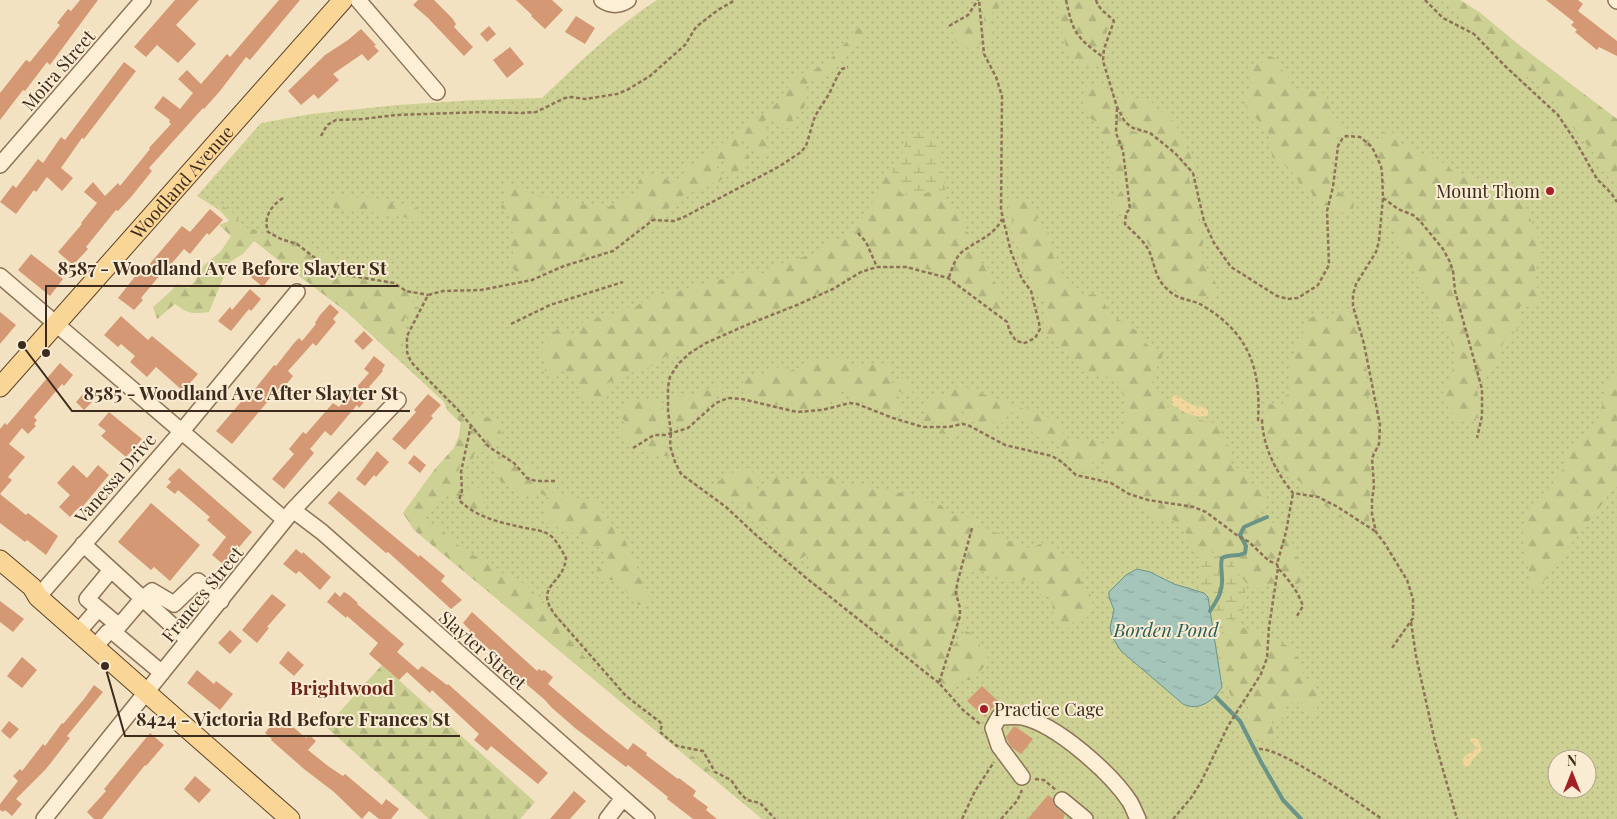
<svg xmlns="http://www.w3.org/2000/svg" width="1617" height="819" font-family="'Playfair Display',serif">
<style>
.grass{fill:url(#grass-dots);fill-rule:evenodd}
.forest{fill:url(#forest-firs)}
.wetland{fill:url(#wetland-marsh)}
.sand{fill:url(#sand-dots)}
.water{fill:url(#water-ripples);stroke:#6a9488}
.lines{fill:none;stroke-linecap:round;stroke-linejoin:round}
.stream{stroke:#6a9488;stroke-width:4}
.building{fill:#d59874}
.minor-casing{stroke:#8e7257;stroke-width:18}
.major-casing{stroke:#5c402b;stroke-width:21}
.path{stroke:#8e7257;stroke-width:2.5;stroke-dasharray:4 2.5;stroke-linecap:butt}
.minor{stroke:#fcefd6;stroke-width:15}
.major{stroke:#f9d696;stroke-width:19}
.poi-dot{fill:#a42027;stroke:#f9ecd2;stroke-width:2}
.labels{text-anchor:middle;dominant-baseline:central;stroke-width:4;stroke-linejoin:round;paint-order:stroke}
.street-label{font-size:18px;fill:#3d2b1d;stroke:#f9ecd2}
.poi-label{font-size:18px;fill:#3d2b1d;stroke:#f9ecd2;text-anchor:end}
.water-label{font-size:19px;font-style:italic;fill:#2a5e59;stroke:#f9ecd2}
.neighbourhood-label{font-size:19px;font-weight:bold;fill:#6e2617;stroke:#f9ecd2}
.leader{fill:none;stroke:#3d2b1d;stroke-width:2}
.callout-dot{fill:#3d2b1d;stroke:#f9ecd2;stroke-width:2}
.callout-label{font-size:19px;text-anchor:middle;font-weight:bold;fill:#3d2b1d;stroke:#f9ecd2;stroke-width:4;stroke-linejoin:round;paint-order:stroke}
</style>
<defs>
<pattern id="grass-dots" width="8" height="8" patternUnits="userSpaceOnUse" patternTransform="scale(1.25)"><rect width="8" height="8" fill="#cdd294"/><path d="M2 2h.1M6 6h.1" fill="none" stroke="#b1b47f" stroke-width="1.8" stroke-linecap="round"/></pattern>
<pattern id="forest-firs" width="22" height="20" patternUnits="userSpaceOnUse" patternTransform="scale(1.25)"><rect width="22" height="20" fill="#cdd294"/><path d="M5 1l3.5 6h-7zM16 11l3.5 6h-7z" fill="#b1b47f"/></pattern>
<pattern id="wetland-marsh" width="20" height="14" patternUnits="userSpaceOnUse" patternTransform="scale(1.25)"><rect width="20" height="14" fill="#cdd294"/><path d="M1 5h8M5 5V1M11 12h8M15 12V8" fill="none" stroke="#b1b47f"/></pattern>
<pattern id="sand-dots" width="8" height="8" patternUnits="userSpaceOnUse" patternTransform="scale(1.25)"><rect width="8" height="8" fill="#f1d79c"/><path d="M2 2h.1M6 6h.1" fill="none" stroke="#d0b986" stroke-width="1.8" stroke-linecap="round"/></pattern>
<pattern id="water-ripples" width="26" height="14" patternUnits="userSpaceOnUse" patternTransform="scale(1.25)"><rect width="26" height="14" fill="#a5c5ba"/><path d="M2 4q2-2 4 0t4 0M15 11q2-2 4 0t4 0" fill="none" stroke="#8fa99f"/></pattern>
</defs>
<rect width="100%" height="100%" fill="#f3e2c2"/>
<!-- grass -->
<path class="grass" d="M657 0H1460L1479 12 1519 45 1617 119V819H762L414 530 403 513 435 469 454 448 459 436 461 423 447 410 444 402 348 313 278 260 219 210 197 196 261 123 311 114 398 105 476 100 542 98C579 63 614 28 657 0ZM1557 759H1587V789H1557Z"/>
<!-- forest -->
<path class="forest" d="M982 0H1002L998 10 990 14V19L994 31 990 44H987Z
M1057 0H1094L1101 14 1108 18 1110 23 1101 47V61C1062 80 1062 23 1057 0Z
M1440 0H1460L1479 12 1519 45 1617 119V178H1614L1559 110 1556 103 1545 96 1541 84C1530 81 1504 61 1498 51 1494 45 1492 41 1486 36 1472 23 1455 12 1440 0Z
M978 5 981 44 974 49C960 46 956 46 952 31L956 24 970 17Z
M861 28 864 31 863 37 855 44 830 74 823 78 815 79 805 85 803 90 807 98 803 111 801 113 794 112 792 119 795 122 794 127C782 130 778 125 769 118L763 122 767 130 763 136 769 153 767 156H758L743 134C739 136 738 138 739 143L746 147V152L750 157 743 167 735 174 727 170 726 164 723 159H715L714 162 723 178 719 182 715 181 714 183H710L706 188 700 186V193L697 194 691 191 686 192 680 199 670 206 665 213 662 222 656 226 644 224 637 230 627 236 607 250 588 255 550 269C541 269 533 277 523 279L511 267 510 264 513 258V251L508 244V239L516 228 512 223 511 214 502 210 501 206 504 204V191L509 184H513L529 196 532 194 557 199 562 197 573 199 588 206 606 208 616 203 620 197 636 196 640 190C638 186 637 183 640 179 649 163 669 185 681 183L685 169 688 165 698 164 700 159 707 156 740 129 768 111 775 105 793 80 803 73 824 66 850 38 854 30Z
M1270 56 1276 59 1282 70 1288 75 1289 87 1295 90 1299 88 1311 91 1320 90 1325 95 1336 121 1341 122 1344 125V129L1347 132C1344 134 1339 135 1337 138 1333 142 1329 184 1331 189L1351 197 1354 205 1352 212 1346 214 1327 205 1318 207 1314 204 1312 193 1299 184C1298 173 1281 162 1272 157 1271 148 1271 137 1267 130 1262 123 1242 107 1244 99 1245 95 1250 89 1252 85L1248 69 1249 65 1262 63 1264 58Z
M1088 86H1094L1106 89 1124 124 1132 131 1150 135 1173 154 1187 172 1199 215 1203 239 1201 259 1217 285 1214 294C1205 296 1195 300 1186 298 1183 297 1179 294 1176 292 1157 278 1158 270 1151 249 1146 237 1134 229 1129 216H1116L1112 209V202L1123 189 1119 180 1109 169 1111 147 1105 143 1103 132 1100 127 1101 122C1084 121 1081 104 1084 90Z
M1125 96 1149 100 1175 123 1197 170 1196 172H1194C1187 161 1162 137 1151 131 1149 130 1147 131 1144 130 1131 126 1126 116 1121 105Z
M1385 130 1396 134 1401 144 1448 165 1451 170 1466 175 1495 190 1511 191 1523 203 1531 220 1541 246 1539 261 1535 269 1534 279 1541 298 1527 307 1520 306C1517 315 1520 323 1517 332L1511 331V340H1504C1498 356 1500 366 1484 376L1479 373H1475L1480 412 1474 422H1461C1452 414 1443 404 1443 391L1450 384 1455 354 1446 326 1432 311 1427 293 1401 249 1390 222 1388 210 1393 204 1366 147 1356 140 1357 134 1368 132 1374 136 1379 142 1383 138Z
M918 132H931L936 140 938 149 945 182 947 203 951 210 962 215 964 219V230L969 233V235L971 238 972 250 981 254V262L991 271 990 278 999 286 1000 292 998 302 1009 324 1006 330 1004 331 998 322 989 320 988 312C976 314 973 304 973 294L949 275 908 264 894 263 873 265 859 269 815 295 755 317 709 338 682 354H673L665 357 650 367 630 373 625 379 612 381 608 383C611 391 603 400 595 400 589 401 584 396 580 393L577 381 564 370 559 369 555 375 545 371V357L541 355 542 350 547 345V337L559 328 574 334 577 332 583 322 614 314 623 308 635 307 641 303 669 292 679 291 702 284 739 275 750 269 760 273H765L783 263 816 253 822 252 829 243 855 231 864 216 871 212 873 199 881 191 884 175 897 160 901 158C904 151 904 142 908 136L917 134Z
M337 195 354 198 371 197 399 205 410 206 417 208 421 213 419 217 416 220 395 215 335 208 330 205 332 196Z
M1014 199 1021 202 1029 201 1039 211 1036 220 1052 236 1050 245 1054 250 1053 257 1059 263 1064 281 1079 289 1078 292 1081 295 1093 294 1103 298 1108 313 1137 331V336L1150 347 1157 349 1163 355 1151 379 1160 400 1167 407 1195 419 1214 423 1219 428 1221 436 1232 451 1228 460C1233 467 1243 471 1250 476L1252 486 1261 488 1269 501 1265 508 1259 512C1262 519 1271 524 1279 524L1280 531 1292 541C1292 550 1302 566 1304 577L1298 585 1288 591 1274 584C1251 592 1249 589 1237 569 1235 566 1233 561 1230 559 1223 552 1203 548 1193 545L1189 536 1171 518 1160 520C1142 507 1129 490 1119 469L1123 479 1120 481 1107 470 1103 461 1097 460 1090 464 1088 471C1072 470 1077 463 1069 455 1066 452 1062 452 1059 448L1060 444 1058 439 1047 441 1033 435 1031 425 1032 420 1011 412 1004 416V423L993 420V427L988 430 967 418 968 411 962 410 959 433 956 437 950 438 939 433 945 425 939 420 933 419 929 422 923 421 927 414C924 405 931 401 935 394L942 395 961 386 1052 419 1070 441 1093 439 1111 447 1110 441C1116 436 1121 430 1124 422 1127 412 1124 388 1115 381 1105 374 1085 380 1083 364L1064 352 1047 333 1046 330 1048 325 1043 294 1040 290 1035 287 1030 280 1012 231 1013 225 1009 203Z
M219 204C227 210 238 212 239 223L245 228 257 230V234L269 238 283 235C295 243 310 244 323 252 330 257 334 263 342 266 350 268 358 266 366 265L374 271 387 277 390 285 400 282 407 285 409 297 417 308 414 314H407C401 324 404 332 403 343 403 350 400 356 402 363L348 313 254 241 243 254 230 262 209 312C193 314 187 314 175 304L157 319 153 307 172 290 177 284 188 288 195 281 203 266 221 251 231 236 219 225 229 221 216 206Z
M1343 311 1352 315C1361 333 1363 352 1367 372L1365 375 1371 395 1366 397 1368 402 1375 406 1378 439 1370 456 1372 480 1370 495 1369 523 1354 519 1344 520 1313 497 1312 493 1299 481 1289 476 1284 469 1279 454 1267 435 1263 436 1259 432 1261 418 1265 413 1263 407 1266 403 1281 407 1284 406 1282 398 1290 393V362L1295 352 1296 344 1307 326 1308 319C1315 315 1321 314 1327 320L1335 312Z
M839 356 847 358 850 366 855 368C868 363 877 360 890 366L891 373 889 381 894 384 906 378 910 387 909 391 914 393 917 390 921 393V396L917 398 895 390C894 400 903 406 900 417L858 400 846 389H843L841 393V403L828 404 806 411 795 408 792 402 789 399C776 405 788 407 770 404L764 407 755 408C746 396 735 389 748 375L756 374 762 377 773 367 780 368 786 373 794 369 806 366 813 360 836 359Z
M1617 372V478L1609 491 1606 499 1561 557 1542 584 1540 590 1532 591 1522 536 1529 507 1551 486 1566 465V454L1581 441 1599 420 1605 391 1610 374Z
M722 386 723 391 687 426 680 427 673 423 670 397 691 395Z
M642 400 658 401 663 404 665 424 661 432 669 456H656L643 452 628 443 627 438 620 433 621 425 626 424 620 414 621 409 624 405 630 404 633 401Z
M447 410 468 417 478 415 490 418 499 427 501 435 495 443 494 449C498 455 507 465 515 466 524 467 533 464 539 475 540 479 540 483 541 487L561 496 592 500 624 538 650 599 647 605H638L616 580H600L595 574C597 567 604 565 606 558L599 546 589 549C582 542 577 530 566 533 557 527 543 520 543 507L553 500 540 493 527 496 509 485 501 482 493 471 492 465 495 458 486 447 483 452 474 454 473 461 468 464 464 463 460 465 458 472 460 487 469 490 472 487H477L484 497 483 506 478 512 466 510 463 499 454 496 450 492H446L444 497 437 500 433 511 427 514 425 519 431 526 434 525 439 527 464 551 485 560 495 569 527 585 531 594 536 595 539 594 543 598 541 603 546 611 596 671 667 736 710 770V776L414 530 403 513 435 469 454 448 459 436 461 423Z
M748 468 751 469 752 472 759 475 757 489 762 491 769 479 781 477V480C789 482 795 477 803 478L805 475H808L824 480 829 477 834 478 847 486H867L884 491 904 493 909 496H917L923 501 941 505 947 512 952 515 973 518 978 528 990 532 1000 533 1006 540 1018 543 1027 548C1038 548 1046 535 1057 548V552L1061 555 1074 559C1075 567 1085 568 1083 576L1080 578C1080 584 1084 585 1088 591 1095 599 1094 613 1084 619 1081 621 1076 622 1073 622L1070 627 1065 628 1053 615 1052 599 1049 596 1043 599 1040 594 1044 588 1041 582 1036 579 1013 582 1006 578 993 579 989 575 988 570 983 572 979 570 967 574 964 568H958L956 570 955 588 966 607 965 611 966 620 953 631 949 645 952 646C958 642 960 635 965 631L971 633 980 644V649H984C991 658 987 664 980 671 977 675 976 679 971 680 967 681 963 679 959 678L956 679V689L953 691H948L942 687C939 679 943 674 950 671L953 665 945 664 941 667 939 677 934 676 932 672 821 587 810 575 808 556H805L799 560 791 557 790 552 763 523 758 524 748 513 749 507 745 503 737 506 734 499 732 500 730 504H725L713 495C713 488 713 481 721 480L723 473 729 471 736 474Z
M1234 619 1240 621 1242 626 1246 629 1277 642C1293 644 1301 663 1304 675L1307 678 1304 683 1307 684 1312 681 1315 683C1315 688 1317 690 1318 696 1319 699 1317 710 1316 713 1311 715 1306 715 1303 711V705L1301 700 1296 705 1289 701 1284 707 1283 719 1272 720 1273 733 1270 739 1264 741H1257L1246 730V724L1249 719 1243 714 1249 707 1241 702 1240 705 1237 703 1234 705 1231 702 1232 699 1227 686 1222 682 1218 650 1217 643 1224 632 1225 625Z
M382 665 535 802 520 819H429L326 727Z"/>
<!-- wetland -->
<path class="wetland" d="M918 132H931L936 140 946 190C940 191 935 191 930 192 901 199 898 197 891 168L897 160 901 158C904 151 904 142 908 136L917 134Z
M1185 534 1188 537 1193 545 1230 560 1246 585 1244 607 1239 619 1228 621 1222 628 1223 631 1217 641 1214 634 1208 596 1205 592 1198 590C1199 587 1202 583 1202 579 1204 567 1190 546 1183 536Z"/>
<!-- sand -->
<path class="sand" d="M1176 395 1192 405 1203 407 1208 410V415C1198 420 1180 411 1172 404V397Z
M1471 738 1478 739 1482 750 1473 759 1470 765 1466 767 1462 763C1464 753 1471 754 1477 748L1470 741Z"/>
<!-- water -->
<path class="water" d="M1137 569 1150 572 1174 584 1204 593 1208 597 1222 687C1214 700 1199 712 1183 704L1121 651 1112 637 1110 628 1114 610 1109 597V592L1126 575Z"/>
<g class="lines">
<!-- stream -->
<path class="stream" d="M1210 611C1217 600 1223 592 1222 578 1222 570 1220 566 1222 558 1231 553 1235 558 1245 553L1246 546 1240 535 1244 527 1267 517
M1216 697 1240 721 1261 762 1283 800 1301 819"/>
</g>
<!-- building -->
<path class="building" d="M80 0H98L50 65 47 62 25 91 23 90 0 120V93L26 60 30 62 60 25 57 23 68 9 71 11Z
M175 0H199L176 25 196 44 178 63 157 45 146 57 134 47Z
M279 0H300L250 60 246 57 220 91 204 109 203 108 149 168 152 171 131 197 118 211 116 210 86 247 88 249 73 265 58 252 82 224 81 223 97 203 84 192 93 182 105 196 118 183 120 186 150 149 149 148 171 124 169 122 170 120 154 108 163 96 180 109 193 93 178 79 187 70 201 84 227 54 230 57Z
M418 0H434L452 18 456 24 454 27 473 47 464 56 428 18 413 5Z
M516 0H552L563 10 545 29 531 16 532 15Z
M1546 0H1578L1583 4 1578 11 1617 41V56L1599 47 1597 50 1575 32 1577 30 1571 25 1574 22Z
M576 16 595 28 585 44 565 32Z
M489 26 496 34 487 42 480 34Z
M361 29 376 45 374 46 379 51 368 61 362 54 333 74 339 80 318 99 314 94 301 105 288 91 325 55 348 40Z
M510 47 524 64 507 78 493 60Z
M124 62 136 71 84 139 82 138 61 168 73 178 62 191 47 177 36 192 34 190 16 214 0 202 13 185 16 188 38 159 43 163 61 137 65 140Z
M210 209 223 220 209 235 207 233 190 254 184 249 161 276 160 275 141 298 143 300 134 310 118 298 137 274 140 271 142 273 182 226 190 232Z
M31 254 63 279 50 296 18 270Z
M266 259 277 268 263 287 251 277Z
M250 289 261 299 251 311 249 309 231 331 218 321 230 307 232 310Z
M330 304 339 312 333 319 336 322 316 346 313 343 288 371 293 376 277 396 274 394 232 444 216 431 253 388 255 389 274 365 276 366 294 343 299 338 302 341 316 324 315 323 320 315Z
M0 312 16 325 0 344Z
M121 316 148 340 152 336 198 374 183 391 156 367 147 377 130 362 135 356 121 344 118 347 104 335Z
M364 331 373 340 363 350 354 341Z
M374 356 385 365 382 370 383 371 369 387 373 391 359 408 357 405 331 436 325 431 310 449 314 453 284 489 272 479 294 454 289 449 303 432 306 434 333 403 339 407 369 373 364 369Z
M60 363 73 375 64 386 62 384 34 417 37 420 34 424 36 426 28 434 22 428 9 444 25 457 8 477 12 480 0 494 26 515 28 513 58 536 46 555 27 540 25 542 0 523V429L5 423 7 425Z
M83 394 92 402 84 410 76 402Z
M428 394 441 405 431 416 433 418 405 450 392 439 416 412 414 410Z
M109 412 142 439 126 457 101 436 106 431 98 425Z
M377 451 389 462 376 477 374 475 365 486 356 479Z
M414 455 426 465 420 473 408 463Z
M73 465 87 478 98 465 109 475 79 511 77 509 70 517 59 507 70 495 57 483Z
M179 468 252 532 224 565 212 555 226 537 207 520 210 517 178 490 175 494 166 487 171 482 168 479Z
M339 491 419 557 420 555 445 576 441 581 462 600 451 609 388 552 386 553 328 503Z
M151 503 200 545 170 581 154 567 151 570 118 542Z
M296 549 302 554 303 552 331 577 320 590 299 571 296 574 283 564Z
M335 592 340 597 344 592 349 595 358 603 357 604 404 644 397 652 418 670 422 666 447 685 448 684 548 773 538 784 491 746 487 751 474 740 479 734 432 690 430 693 407 672 399 680 369 654 378 643 347 616 346 618 327 602Z
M272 594 286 605 267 627 269 628 257 643 242 630Z
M0 601 24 619 13 632 0 622Z
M472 612 537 671 539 669 542 671 544 670 553 677 548 684 603 730 628 750 633 743 647 753 646 755 678 779 679 778 696 791 693 796 708 807 706 810 717 819H693L667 799 668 797 628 765 626 767 575 728 551 707 545 700 505 666 500 662 501 660 469 631 470 630 463 623Z
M230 630 242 641 230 654 218 643Z
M288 651 304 665 294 676 279 663Z
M22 657 37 670 22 688 7 676Z
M197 670 214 684 216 681 233 694 220 710 187 683Z
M94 685 103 692 67 736 70 738 46 769 16 799 22 804 12 816 5 810 3 812 0 810V804L18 781 13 776 20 769 22 771 43 744 45 746 62 723 63 724 84 699Z
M982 686 998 701 985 717 967 701Z
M279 715 306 738 309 735 316 741 308 750 328 766 343 776 345 774 382 805 386 799 399 809 391 819H379L369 811 362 819 334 792 304 769 271 740 272 739 265 733Z
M9 721 19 729 10 739 1 731Z
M1014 726 1033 739 1021 754 1011 747 1006 737Z
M150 733 164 745 146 766 145 765 102 819H94L87 812 106 791 104 789Z
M195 776 211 790 199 803 184 789Z
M574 791 586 801 570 819H550Z
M1048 795 1053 799 1056 807 1065 815 1063 819H1028Z"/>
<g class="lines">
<!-- minor casing -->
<g class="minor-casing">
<path id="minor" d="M358 0 437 92
M602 0C611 6 619 6 628 0
M1616 0 1617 1
M0 165 143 0
M0 276 285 520
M293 510 322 532 647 819
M83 544 188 640
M111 570 87 599 119 626 142 599 152 591 174 604 198 581 221 601
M38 597 182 431 297 292
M78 632 98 609
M95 647 108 632 112 631 162 673
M1022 777 999 746 993 728 999 717C1006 717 1015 716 1022 717 1056 724 1111 773 1130 802 1133 807 1135 813 1138 819
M1062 800 1085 819
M44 819 293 510 398 400
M607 819 623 798"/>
</g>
<!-- major casing -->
<g class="major-casing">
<g id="major">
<path id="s1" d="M0 387 343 0"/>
<path d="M0 560 32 587 38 597 290 819"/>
</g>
</g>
<!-- path -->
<path class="path" d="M1066 0C1073 33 1076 37 1103 57
M1096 0C1099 10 1107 13 1114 21L1104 49 1103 61 1117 107 1125 122 1133 128 1150 133 1175 153 1193 173 1204 221 1214 243 1231 267 1277 296 1288 299 1298 298 1318 285 1329 265 1327 211 1333 187 1338 146 1342 139 1346 136 1360 137 1372 147 1381 166 1382 173 1383 198 1379 241 1376 252 1356 284 1353 295V306L1364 344 1380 425 1379 444 1372 458 1374 486 1372 500V514L1376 532 1385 544 1407 580 1413 599V618L1392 648
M1425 0 1443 18 1474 34 1505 66 1558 115 1576 142 1597 179 1611 193 1617 202
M949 26 968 15 978 0
M1117 108 1116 133 1123 151 1130 209 1126 213 1125 224C1132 231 1143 240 1148 249 1155 262 1154 276 1165 287 1180 303 1190 297 1205 307 1250 335 1261 370 1258 420H1262C1263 447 1276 472 1293 493L1318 497 1336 506 1375 531
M321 136 327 125 336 120 362 119 396 115 483 112 522 113 536 112 565 98 571 97 585 99 617 94 627 90 650 76 685 45 696 27 718 10 735 0
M283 198C271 206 263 217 268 232L281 239 297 244 332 271 340 274 394 283 406 291 428 295
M1383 198 1398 209 1413 215 1420 221 1443 249 1450 262 1453 271 1455 291 1482 389V416L1477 438
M858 233 866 242 877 267
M949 277C952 269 955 258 962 252 976 241 994 236 1002 219
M511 324 550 305 623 282
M471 425 461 472 462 491 459 500C476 517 498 522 521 527 531 530 542 529 551 536 557 541 562 551 566 558 564 585 532 585 556 616L626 696 660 722 662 725 660 732 677 746 703 751 715 772 731 780 740 793 747 800 760 803 775 819
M633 448 654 435H665L688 428 716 403 728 398 742 399 797 412 822 410 850 403 857 404 893 418 923 427H949L962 424 968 425 1005 445 1052 456 1062 462 1076 475 1111 483 1129 494 1148 500 1194 507 1206 512 1238 536 1249 542 1269 561 1277 564
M555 481H536L527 478 514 463 489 447 459 411 411 362 407 352V336L428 295 443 291 481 290 532 280 564 266 613 251 653 220 674 221 684 217 780 166 801 152 806 146 815 116 829 94 838 75 842 69 848 67
M972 528 957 584 956 594 960 608V616L939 683 963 710 980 724
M1278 568 1277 564 1286 532 1293 493
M1411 622 1416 656 1435 742 1457 819
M939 683 805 577 756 535 726 507 681 474 675 462 670 446 671 432 668 411V387L670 377 678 364 690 353 706 343 749 324 797 305 833 289 861 272 877 267H906L948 278 1007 322 1010 332 1016 341 1025 343 1035 338 1040 329 1039 323 1031 291 1022 279 1011 252 1001 210 1002 96 996 77 984 54 979 0
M1259 749C1281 747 1360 804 1382 819
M1035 779 1044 780 1056 790
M962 819 975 791 994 762
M1001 819 1017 801 1022 790
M1173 819 1191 798 1201 782 1228 726 1261 674 1267 658 1269 627 1278 568C1288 579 1298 591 1303 606L1297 616"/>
<!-- minor -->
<use href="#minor" class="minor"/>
<!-- major -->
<use href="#major" class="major"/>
</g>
<!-- markers -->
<g class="poi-dot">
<circle cx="1550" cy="191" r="5"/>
<circle cx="984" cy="709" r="5"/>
</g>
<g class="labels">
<!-- street labels -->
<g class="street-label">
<text transform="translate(58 70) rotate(-49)">Moira Street</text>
<text stroke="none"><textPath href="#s1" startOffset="274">Woodland Avenue</textPath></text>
<text transform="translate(115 478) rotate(-49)">Vanessa Drive</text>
<text transform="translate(202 594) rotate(-51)">Frances Street</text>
<text transform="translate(483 650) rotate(41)">Slayter Street</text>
</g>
<!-- poi labels -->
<g class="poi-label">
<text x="1540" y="191">Mount Thom</text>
<text x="994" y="709" text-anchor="start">Practice Cage</text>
</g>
<!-- water labels -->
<g class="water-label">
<text x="1166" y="629">Borden Pond</text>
</g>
<!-- neighbourhood labels -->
<g class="neighbourhood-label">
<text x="342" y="687">Brightwood</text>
</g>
</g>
<!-- callouts -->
<path class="leader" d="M46 353L46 286H398M22 345L72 411H410M105 666L125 736H460"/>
<g class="callout-dot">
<circle cx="46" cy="353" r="5"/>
<circle cx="22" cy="345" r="5"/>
<circle cx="105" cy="666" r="5"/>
</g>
<g class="callout-label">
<text x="222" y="275">8587 - Woodland Ave Before Slayter St</text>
<text x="241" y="400">8585 - Woodland Ave After Slayter St</text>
<text x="293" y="726">8424 - Victoria Rd Before Frances St</text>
</g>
<!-- north arrow -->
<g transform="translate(1572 774)"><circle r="24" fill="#f9ecd2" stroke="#ae9f8a"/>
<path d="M0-4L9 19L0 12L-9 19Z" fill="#a42027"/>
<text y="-8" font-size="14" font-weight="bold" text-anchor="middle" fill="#3d2b1d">N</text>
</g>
</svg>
